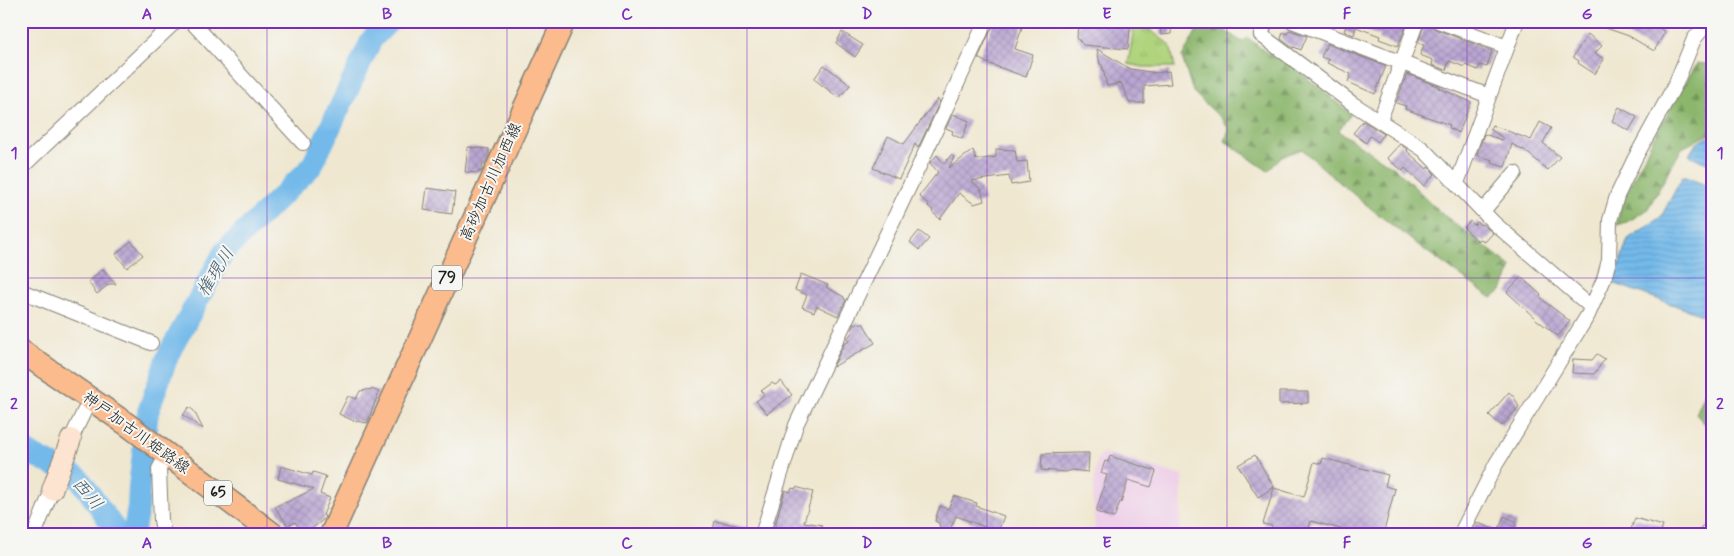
<svg xmlns="http://www.w3.org/2000/svg" width="1734" height="556" font-family="Mynerve,'Klee One',sans-serif">
<style>
.built{fill:#eed0e8}
.grass{fill:url(#grass-tufts);stroke:#66784c}
.forest{fill:url(#forest-firs);stroke:#546944}
.water{fill:url(#water-rules);stroke:#486a83}
.lines{fill:none;stroke-linecap:round;stroke-linejoin:round}
.river{stroke:#73b9ea;stroke-width:22}
.building{fill:url(#building-cross-hatch)}
.minor-casing{stroke:#868276;stroke-width:16}
.secondary-casing{stroke:#868276;stroke-width:22}
.primary-casing{stroke:#868276;stroke-width:25}
.minor{stroke:#fff;stroke-width:14}
.secondary{stroke:#fde4d1;stroke-width:20}
.primary{stroke:#fbbb8d;stroke-width:22}
.grid{fill:none;stroke:#7b2cbf;stroke-width:1;stroke-opacity:0.55}
.labels{text-anchor:middle;dominant-baseline:central;stroke-width:4;stroke-linejoin:round;paint-order:stroke}
.shield{fill:#f6f6f2;stroke:#5d5d5c;stroke-width:1}
.shield-label{font-size:15px;font-weight:bold;fill:#1c1c1c}
.street-label{font-size:16px;fill:#1c1c1c;stroke:#f6f6f2}
.water-label{font-size:18px;font-style:italic;fill:#3f5b6e;stroke:#f6f6f2}
.neatline{fill:none;stroke:#7b2cbf;stroke-width:2}
.grid-label{font-size:16px;text-anchor:middle;font-weight:bold;fill:#7b2cbf}
</style>
<defs>
<pattern id="grass-tufts" width="24" height="20" patternUnits="userSpaceOnUse" patternTransform="scale(1.25)"><rect width="24" height="20" fill="#afd47d"/><path d="M3 7l-1-3M5 7V3M7 7l1-3M15 17l-1-3M17 17v-4M19 17l1-3" fill="none" stroke="#96b56b"/></pattern>
<pattern id="forest-firs" width="22" height="20" patternUnits="userSpaceOnUse" patternTransform="scale(1.25)"><rect width="22" height="20" fill="#8bb66c"/><path d="M5 1l3.5 6h-7zM16 11l3.5 6h-7z" fill="#719358"/></pattern>
<pattern id="water-rules" width="6" height="5" patternUnits="userSpaceOnUse" patternTransform="scale(1.25)"><rect width="6" height="5" fill="#73b9ea"/><path d="M0 2.5h6" fill="none" stroke="#639ec8"/></pattern>
<pattern id="building-cross-hatch" width="8" height="8" patternUnits="userSpaceOnUse" patternTransform="scale(1.25)"><rect width="8" height="8" fill="#baa6d2"/><path d="M0 0l8 8M0 8l8-8" fill="none" stroke="#9f8eb4"/></pattern>
</defs>
<rect width="100%" height="100%" fill="#f6f6f2"/>
<filter id="ink" filterUnits="userSpaceOnUse"><feTurbulence type="fractalNoise" baseFrequency=".02" numOctaves="2"/><feDisplacementMap in="SourceGraphic" scale="10" xChannelSelector="R" yChannelSelector="G"/><feConvolveMatrix kernelMatrix="1 2 1 2 8 2 1 2 1" color-interpolation-filters="sRGB"/></filter>
<filter id="wash" filterUnits="userSpaceOnUse"><feTurbulence type="fractalNoise" baseFrequency=".0096" numOctaves="4" result="noise"/><feDisplacementMap in="SourceGraphic" scale="20" xChannelSelector="R" yChannelSelector="G"/><feGaussianBlur stdDeviation="1.12" result="paint"/><feColorMatrix in="noise" values="0 0 0 0 0 0 0 0 0 0 0 0 0 0 0 0 0 1.4 0 .05"/><feComposite in="paint" operator="in"/></filter>
<g filter="url(#wash)">
<rect width="100%" height="100%" fill="#efe7d0"/>
<!-- built -->
<path class="built" d="M1103 453 1114 455 1183 476 1180 531 1177 535H1104L1095 533 1093 496 1095 473 1098 458Z"/>
<!-- grass -->
<path class="grass" d="M1138 21 1170 45 1175 67H1143L1128 64 1134 27Z"/>
<!-- forest -->
<path class="forest" d="M1202 21H1225L1221 28 1242 42 1247 37 1268 54 1273 50 1351 114 1338 131 1396 169 1441 213 1512 267 1502 290 1492 298C1426 252 1361 204 1302 149L1283 156 1268 171 1225 141 1229 129 1221 118 1193 92 1182 57Z
M1697 63 1713 65V132L1682 148 1647 210 1627 222 1617 225 1622 202 1654 137Z
M1713 374V433L1696 414Z"/>
<!-- water -->
<path class="water" d="M1713 134V166L1689 155 1696 144Z
M1683 176 1713 188V319L1613 283 1628 239 1658 219 1662 215Z"/>
<g class="lines">
<!-- river -->
<path class="river" d="M21 449 79 478 119 535
M133 535 138 507 139 486 148 412 168 355 224 252 312 166 372 39 390 21"/>
</g>
<g id="blocks">
<!-- building -->
<path class="building" d="M995 21H1024L1015 49 1033 55 1026 77 987 63 978 58Z
M1078 21H1131L1128 49 1083 45 1077 37Z
M1160 21H1172L1171 34 1161 35Z
M1343 21H1408L1398 46 1379 39 1380 36 1356 27 1354 35 1344 31 1347 24Z
M1591 21H1662L1659 28 1665 32 1654 51 1629 36 1591 23Z
M1425 22 1435 29 1492 51 1487 67 1480 65 1478 70 1466 65 1465 67 1449 61 1446 70 1432 65 1433 60 1420 55 1424 45 1418 43Z
M1289 30 1307 36 1301 50 1294 47 1293 48 1281 39 1283 32 1287 34Z
M842 32 863 45 855 57 836 43Z
M1588 34 1602 46 1595 53 1604 59 1595 74 1578 63 1579 61 1573 57Z
M1327 44 1386 66 1375 94 1348 82 1351 74 1327 63 1329 60 1321 57Z
M1097 49 1130 69 1157 73 1169 71 1171 84 1144 86V103H1130L1121 83 1107 86 1102 65 1100 64Z
M824 65 850 85 839 98 814 79Z
M1407 74 1440 87 1439 88 1471 102 1459 133 1449 128 1450 125 1405 109 1406 106 1396 103Z
M937 99 940 101 918 148 915 144 899 179 873 168 888 136 904 144Z
M1619 107 1637 117 1629 131 1612 121Z
M953 114 969 121 962 139 952 134 953 131 946 128Z
M1363 121 1384 134 1378 142 1370 136 1366 143 1353 133Z
M1540 122 1551 128 1543 143 1560 157 1548 170 1523 149 1522 150 1512 144 1505 167 1491 163 1492 160 1477 155 1484 134 1502 140 1503 138 1490 129 1492 125 1531 140Z
M1400 144 1408 150 1407 151 1427 169 1428 167 1435 174 1424 186 1405 168 1403 171 1387 158Z
M468 147 489 149V155L485 163H483L482 171H479L478 173 465 172Z
M996 149 1015 150 1017 162 1027 161 1029 182 1011 185 1009 176 971 181 981 189 984 201 974 204 959 193 940 219 932 212 933 210 928 206 929 205 919 196 938 172 930 163 937 155 944 164 951 155 954 157 949 168 973 150 976 160 996 157Z
M427 188 455 192 452 214 424 210Z
M1470 221 1474 225 1477 222 1481 225 1482 224 1493 233 1485 242 1480 239 1478 241 1464 228Z
M919 231 929 239 919 250 910 242Z
M131 241 143 255 127 268 116 254Z
M103 269 116 284H109L97 294 88 282Z
M801 274 828 285 826 287 844 297V299L846 300 838 316 817 306 814 312 802 307 807 295 795 290Z
M1521 277 1541 295 1540 296 1545 302 1570 321 1558 336 1537 320 1507 292Z
M859 322 861 325 863 323 875 343 833 367 844 344 849 341 847 338 851 334 853 325Z
M1597 354 1605 359 1594 374 1572 373 1573 359 1592 360Z
M781 381 792 395 767 414 756 401 764 395 761 391 772 383 775 385Z
M372 389 379 392 367 423 352 420 339 414 348 396 356 399 360 391Z
M1279 392H1308V403L1279 404Z
M1509 392 1514 397 1519 407 1502 426 1489 415Z
M189 407 194 411 203 429 183 415Z
M1076 453H1089L1088 472 1072 470 1066 472 1041 470 1042 454Z
M1255 455 1274 487 1258 497 1238 465Z
M1110 456 1156 471 1151 487 1128 480 1121 503 1120 502 1114 518 1096 512 1107 475 1101 473 1105 461 1108 462Z
M1323 458 1388 475 1385 486 1395 489 1383 535H1363L1311 521 1307 535H1270L1272 526 1263 524 1274 488 1304 497 1314 462 1321 464Z
M281 466 312 475 313 472 326 476 320 494 330 498 323 515 325 516 324 519 304 535 295 522 288 526 275 507 284 502 285 503 314 489 278 479Z
M796 487 813 492 804 522 822 525 821 535 773 533 785 490 790 492 792 488 795 489Z
M954 496 977 503 976 506 1004 516 998 532 956 516 949 532 940 528 939 523 935 521 937 514 940 506 948 509Z
M1504 516 1517 522 1512 535H1471L1476 522 1498 531Z
M1635 518 1663 526 1660 535H1629Z
M715 521 755 529 753 535H712Z"/>
</g>
</g>
<g filter="url(#ink)">
<use href="#blocks" fill-opacity="0" stroke="#868276" stroke-width="1"/>
<g class="lines">
<!-- minor casing -->
<g class="minor-casing">
<path id="minor" d="M191 21 303 143
M1266 21 1261 35 1353 104 1423 149 1494 223 1591 307
M1292 21 1489 96
M1438 21 1507 47
M1380 120 1417 21
M21 168 176 21
M1457 183 1517 21
M1483 211 1515 173
M21 291 151 343
M71 439 90 399
M34 535 52 490
M164 535 161 520 159 469 167 454
M762 535 796 425 921 162 986 21
M1460 535 1496 464 1588 315 1604 279 1609 260 1610 220 1617 196 1634 160 1676 83 1694 39 1709 21
M1706 535 1707 532"/>
</g>
<!-- secondary casing -->
<g class="secondary-casing">
<path id="secondary" d="M52 490 71 439"/>
</g>
<!-- primary casing -->
<g class="primary-casing">
<path id="primary" d="M21 351 128 425 274 535
M331 535 564 21"/>
</g>
<!-- minor -->
<use href="#minor" class="minor"/>
<!-- secondary -->
<use href="#secondary" class="secondary"/>
<!-- primary -->
<use href="#primary" class="primary"/>
</g>
</g>
<!-- grid -->
<path class="grid" d="M267 21V535M507 21V535M747 21V535M987 21V535M1227 21V535M1467 21V535M21 278H1713"/>
<g class="labels">
<!-- shield labels -->
<g class="shield">
<rect x="432" y="265.5" width="30" height="25" rx="4"/>
<rect x="204" y="480.5" width="28" height="25" rx="4"/>
</g>
<g class="shield-label">
<text x="447" y="278">79</text>
<text x="218" y="493">65</text>
</g>
<!-- street labels -->
<g class="street-label">
<text transform="translate(491 182) rotate(-66)">高砂加古川加西線</text>
<text transform="translate(136 433) rotate(36)">神戸加古川姫路線</text>
</g>
<!-- water labels -->
<g class="water-label">
<text transform="translate(216 272) rotate(-58)">権現川</text>
<text transform="translate(87 494) rotate(50)">西川</text>
</g>
</g>
<!-- margin -->
<rect width="1734" height="556" fill="none" stroke="#f6f6f2" stroke-width="55"/>
<rect x="28" y="28" width="1678" height="500" class="neatline"/>
<g class="grid-label">
<text x="147" y="19">A</text>
<text x="387" y="19">B</text>
<text x="627" y="19">C</text>
<text x="867" y="19">D</text>
<text x="1107" y="19">E</text>
<text x="1347" y="19">F</text>
<text x="1587" y="19">G</text>
<text x="14" y="158">1</text>
<text x="1720" y="158">1</text>
<text x="14" y="409">2</text>
<text x="1720" y="409">2</text>
<text x="147" y="548">A</text>
<text x="387" y="548">B</text>
<text x="627" y="548">C</text>
<text x="867" y="548">D</text>
<text x="1107" y="548">E</text>
<text x="1347" y="548">F</text>
<text x="1587" y="548">G</text>
</g>
</svg>
